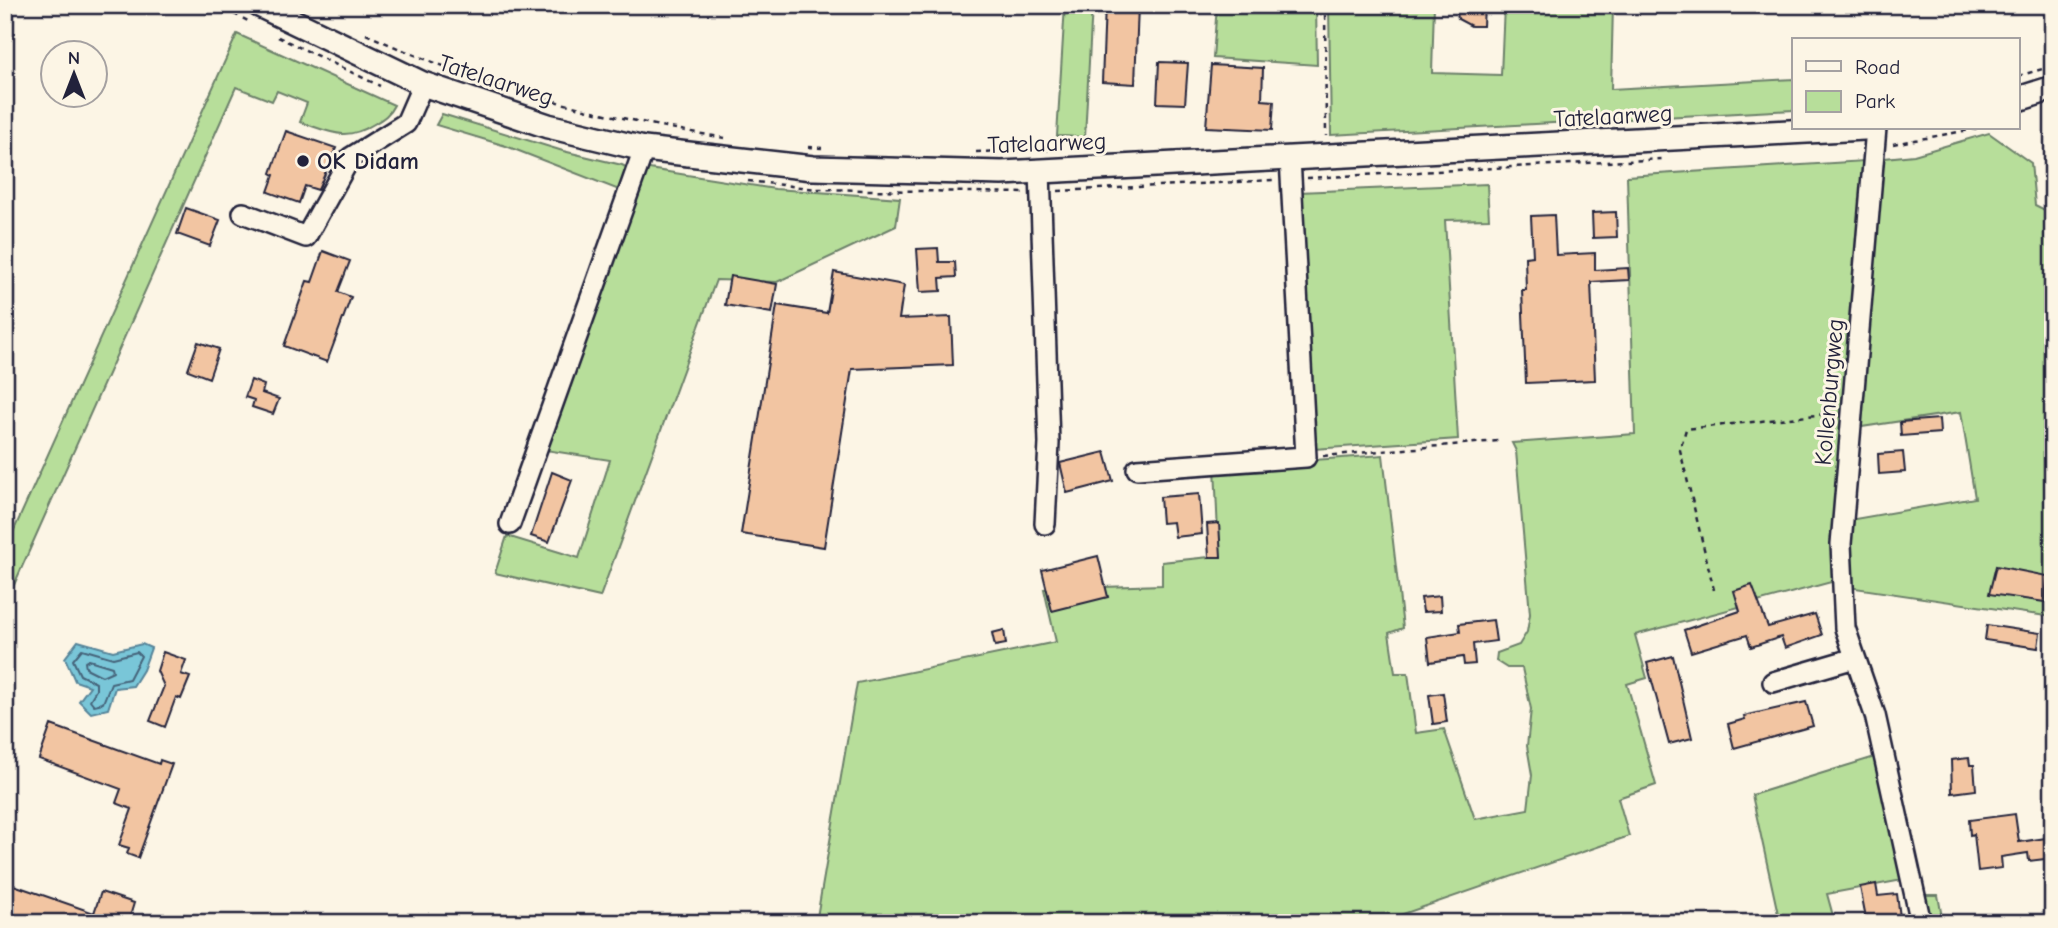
<svg xmlns="http://www.w3.org/2000/svg" width="2058" height="928" font-family="'Comic Neue',sans-serif">
<style>
.green{fill:#b7de9a;stroke:#6c806a;stroke-width:2}
.water{fill:#79c6d8;stroke:#568499;stroke-width:2}
.lines{fill:none;stroke-linecap:round;stroke-linejoin:round}
.shore{stroke:#45647a;stroke-width:2}
.building{fill:#f2c5a2;stroke:#22223b;stroke-width:2}
.minor-casing{stroke:#22223b;stroke-width:24}
.major-casing{stroke:#22223b;stroke-width:28}
.path{stroke:#22223b;stroke-width:2.5;stroke-dasharray:5 5;stroke-linecap:butt}
.minor{stroke:#fcf5e5;stroke-width:19}
.major{stroke:#fcf5e5;stroke-width:23}
.poi-dot{fill:#22223b;stroke:#fcf5e5;stroke-width:2.5}
.labels{text-anchor:middle;dominant-baseline:central;stroke-width:6;stroke-linejoin:round;paint-order:stroke}
.street-label{font-size:24px;fill:#22223b;stroke:#fcf5e5}
.poi-label{font-size:24px;font-weight:bold;fill:#22223b;stroke:#fcf5e5;text-anchor:start}
</style>
<rect width="100%" height="100%" fill="#fcf5e5"/>
<filter id="ink" filterUnits="userSpaceOnUse"><feTurbulence type="fractalNoise" baseFrequency=".0143" numOctaves="2"/><feDisplacementMap in="SourceGraphic" scale="14" xChannelSelector="R" yChannelSelector="G"/><feConvolveMatrix kernelMatrix="1 2 1 2 8 2 1 2 1" color-interpolation-filters="sRGB"/></filter>
<g filter="url(#ink)">
<!-- green -->
<path class="green" d="M1065 5H1092L1085 137 1057 136Z
M1217 5H1316L1317 65 1213 58Z
M1329 5H1434L1432 73 1501 75 1504 5H1613L1611 89 1794 79V110L1331 135Z
M237 34 394 105C389 115 384 118 374 124 345 142 331 132 300 122L307 103 277 91 272 101 236 87 5 605V550Z
M442 114 563 151 622 165 626 167 619 190 506 146 436 125Z
M1989 133 2031 163 2035 205 2053 214V617L1848 587 1849 520 1975 498 1961 412 1855 428 1875 159 1914 155Z
M1864 161 1835 581 1635 635 1647 678 1627 684 1656 785 1618 798 1629 836 1377 923H816L857 683 1056 642 1044 589 1162 585V562L1219 556 1215 467 1383 455 1403 628 1389 633 1395 673H1408L1416 733 1444 729 1475 819 1528 809 1532 775 1527 746 1531 709 1522 668H1507L1496 661 1497 653 1519 645 1527 632 1530 614 1516 451 1512 443 1635 434 1627 176Z
M643 168 775 189 900 198 896 226 777 282 716 280 600 597 495 573 507 536 579 558 610 460 539 449Z
M1487 184 1489 219 1445 220 1458 439 1314 449 1299 192Z
M1881 755 1908 879 1827 894 1835 923H1780L1752 795Z
M1924 895H1938L1943 923H1929Z"/>
<!-- water -->
<path class="water" d="M78 641 113 651 142 644 151 648 143 670 133 686 115 688 108 709 91 713 79 701 90 686 75 681 65 658Z"/>
<g class="lines">
<!-- shore -->
<path class="shore" d="M82 649 113 658 137 652 141 656 129 679 111 683 103 703 94 705 90 700 96 690V683L80 675 73 660Z
M89 660 112 667 113 671 102 676 86 668 85 662Z"/>
</g>
<!-- building -->
<path class="building" d="M1105 5H1138L1135 84 1102 82Z
M1463 5H1484L1483 26H1471L1458 19 1457 11Z
M1159 62 1188 63 1185 104 1157 103Z
M1211 65 1263 68 1262 100 1274 101 1272 130 1206 127Z
M286 131 336 148 318 190 305 186 299 203 268 192 274 175 271 173Z
M186 208 220 220 210 246 177 234Z
M1616 212 1617 237 1593 238 1592 213Z
M1554 215 1556 255 1595 253V270L1628 268 1629 280 1591 282 1595 380 1526 383 1522 290H1526L1525 257 1533 256 1531 216Z
M938 248 939 262H955L956 277 940 278 941 291 920 292 917 249Z
M323 251 350 261 338 292 351 297 327 362 284 346 307 281 312 282Z
M834 272 904 285 899 319 951 317 953 365 852 369 824 547 741 534 777 305 827 313Z
M730 276 777 284 772 313 725 305Z
M198 342 219 349 209 378 188 370Z
M251 380 264 385 262 393 279 399 273 414 252 407 254 400 245 397Z
M1939 419 1940 433 1901 436 1900 422Z
M1105 452 1113 481 1067 493 1060 463Z
M1903 452 1905 472 1879 474 1878 454Z
M552 472 572 480 549 542 531 536Z
M1199 494 1202 534 1175 537 1173 522 1162 523 1160 497Z
M1219 523 1221 557H1209L1207 524Z
M1098 556 1108 597 1052 611 1042 570Z
M1996 566 2047 576 2045 602 1989 594Z
M1752 585 1768 627 1815 614 1822 635 1785 648 1781 637 1751 647 1747 635 1691 652 1684 630 1740 611 1734 591Z
M1440 596 1441 611 1423 612 1421 598Z
M1493 620 1496 641 1473 644 1475 664 1464 665 1463 657 1430 662 1427 637 1460 632 1459 624Z
M1987 625 2040 633 2038 648 1985 640Z
M1004 630 1006 644 995 646 992 633Z
M163 652 186 660 181 674 190 677 181 699 176 697 165 727 150 721 164 686 157 671Z
M1673 656 1692 738 1669 744 1647 663Z
M1443 693 1447 722 1433 724 1429 695Z
M1806 702 1813 726 1734 748 1728 724 1745 719 1744 716Z
M51 725 159 764 160 760 172 764 138 858 127 854 129 848 119 845 132 809 116 803 121 789 39 759Z
M1969 758 1970 765H1974L1976 790 1952 793 1951 760Z
M2015 814 2019 842 2053 837V858L2029 861 2028 853 2001 857 2002 868 1978 871 1974 834 1970 835 1969 820Z
M5 882 94 913 101 892 134 903 128 923H14L5 920Z
M1876 884 1878 896 1897 894 1900 917 1867 923 1860 887Z"/>
<g class="lines">
<!-- minor casing -->
<g class="minor-casing">
<path id="minor" d="M1876 128 1841 544 1845 628 1875 715 1921 923
M1040 171 1049 443 1045 524
M243 213 306 237 350 158 406 123 423 84
M1137 469 1306 457 1290 158
M510 524 644 149
M1773 682 1855 658"/>
</g>
<!-- major casing -->
<g class="major-casing">
<path id="major" d="M259 5 423 84 548 126 644 149 813 168 1002 173 1864 128
M2018 99 2053 88"/>
</g>
<!-- path -->
<path class="path" d="M216 5 248 21
M1325 5 1326 136
M366 34C479 86 602 117 725 138
M278 37 380 86
M2018 76 2053 66
M1893 144 1980 128
M808 147 822 148
M976 152 1049 150
M1307 178 1663 159
M748 181 817 189 1024 193
M1058 191 1275 180
M1323 456 1498 441
M1714 590 1680 450 1686 429 1836 413"/>
<!-- minor -->
<use href="#minor" class="minor"/>
<!-- major -->
<use href="#major" class="major"/>
</g>
</g>
<!-- markers -->
<circle class="poi-dot" cx="303" cy="161" r="7"/>
<g class="labels">
<!-- street labels -->
<g class="street-label">
<text transform="translate(496 80) rotate(18)">Tatelaarweg</text>
<text transform="translate(1613 116) rotate(-3)">Tatelaarweg</text>
<text transform="translate(1047 143) rotate(-2)">Tatelaarweg</text>
<text transform="translate(1829 392) rotate(-85)">Kollenburgweg</text>
</g>
<!-- poi labels -->
<g class="poi-label">
<text x="317" y="161">OK Didam</text>
</g>
</g>
<!-- margin -->
<rect width="2058" height="928" fill="none" stroke="#fcf5e5" stroke-width="28"/>
<rect x="14" y="14" width="2030" height="900" fill="none" stroke="#22223b" stroke-width="2.5" filter="url(#ink)"/>
<!-- legend -->
<rect x="1792" y="38" width="228" height="91" fill="#fcf5e5" stroke="#a5a1a1" stroke-width="2"/>
<rect x="1806" y="61" width="35" height="10" fill="#fcf5e5" stroke="#a5a1a1" stroke-width="2"/>
<text x="1855" y="74" font-size="21" fill="#22223b">Road</text>
<rect x="1806" y="91" width="35" height="21" fill="#b7de9a" stroke="#a5a1a1" stroke-width="2"/>
<text x="1855" y="108" font-size="21" fill="#22223b">Park</text>
<!-- north arrow -->
<g transform="translate(74 74)"><circle r="33" fill="#fcf5e5" stroke="#a5a1a1" stroke-width="2"/>
<path d="M0-5L12 26L0 18L-12 26Z" fill="#22223b"/>
<text y="-10" font-size="19" font-weight="bold" text-anchor="middle" fill="#22223b">N</text>
</g>
</svg>
